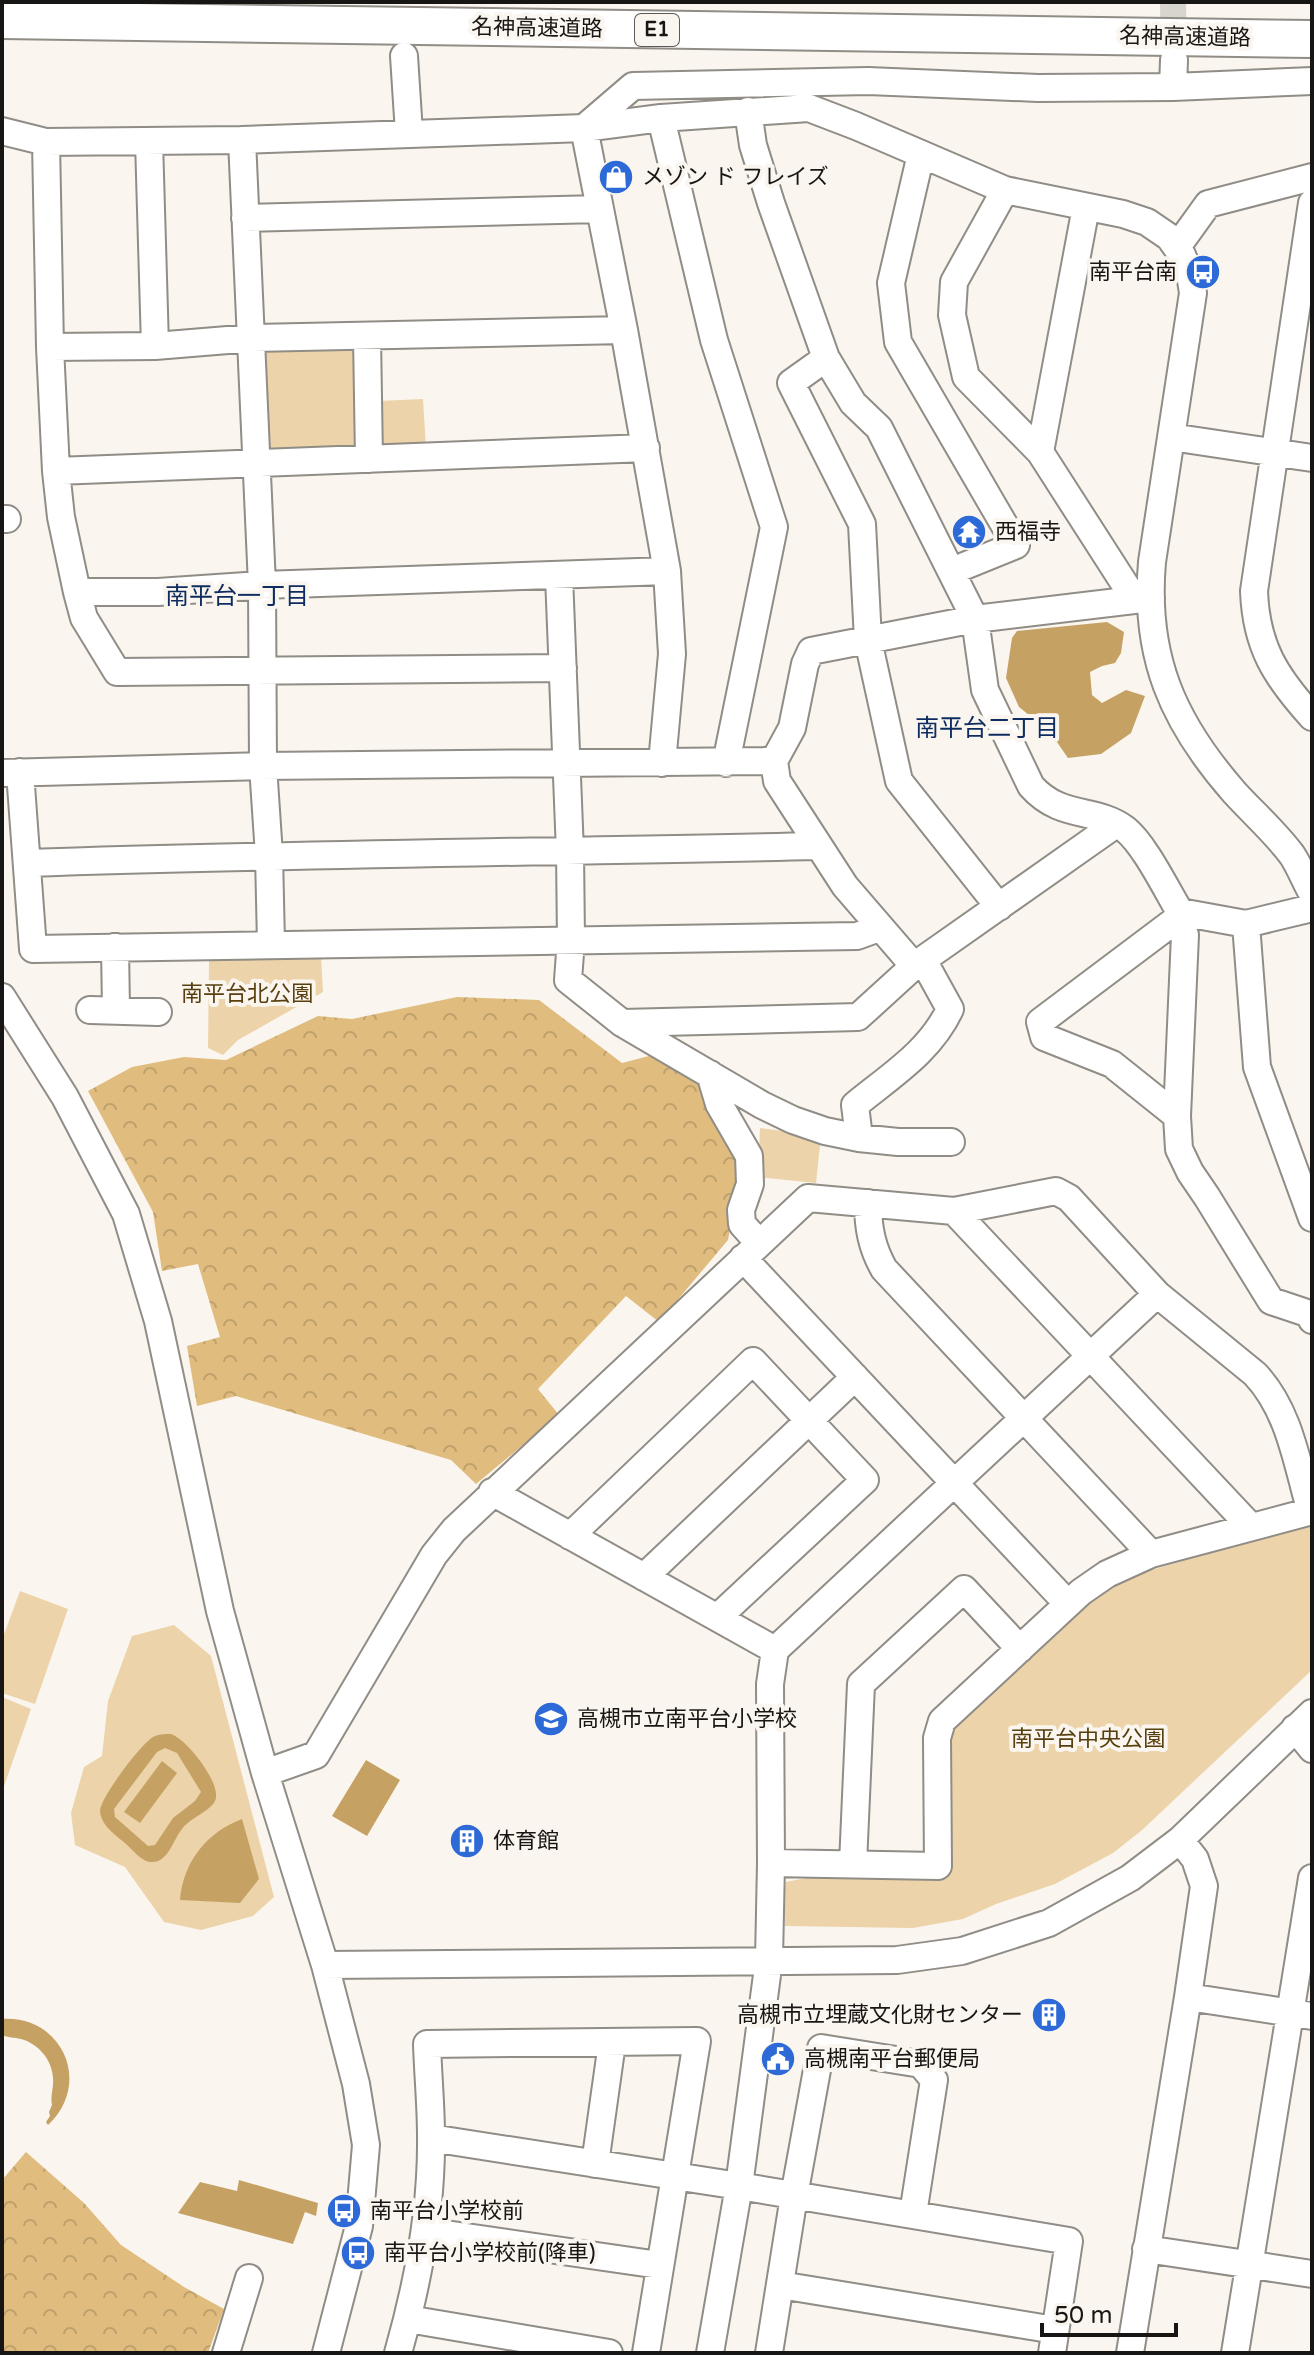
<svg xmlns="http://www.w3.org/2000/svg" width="1314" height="2355" font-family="'Varela Round','Noto Sans JP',sans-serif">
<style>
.green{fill:#ecd3a9}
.forest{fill:url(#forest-crowns)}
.water{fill:#c5a264;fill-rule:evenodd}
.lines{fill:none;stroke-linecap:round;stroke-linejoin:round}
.minor-tunnel{stroke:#d8d4ce;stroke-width:26;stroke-dasharray:26 13;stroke-linecap:butt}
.minor-casing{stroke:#908c86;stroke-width:30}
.highway-casing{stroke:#908c86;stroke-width:40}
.minor{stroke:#fff;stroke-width:26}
.highway{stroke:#fff;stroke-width:36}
.labels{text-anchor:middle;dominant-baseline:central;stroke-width:8;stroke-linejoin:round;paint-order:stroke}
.shield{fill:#faf6ef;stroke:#5c5956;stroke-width:2}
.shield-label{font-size:20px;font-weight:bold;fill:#181614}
.street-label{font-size:22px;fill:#181614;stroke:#faf6ef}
.poi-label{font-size:22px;fill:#181614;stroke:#faf6ef;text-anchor:start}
.park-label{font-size:22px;fill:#58400e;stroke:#faf6ef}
.neighbourhood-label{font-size:24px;fill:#0f2c61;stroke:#faf6ef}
</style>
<defs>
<pattern id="forest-crowns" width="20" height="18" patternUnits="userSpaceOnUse" patternTransform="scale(2)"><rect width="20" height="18" fill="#e0bc7e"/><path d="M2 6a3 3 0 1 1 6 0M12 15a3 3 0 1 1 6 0" fill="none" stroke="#bfa16c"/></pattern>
</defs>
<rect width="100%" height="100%" fill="#faf6ef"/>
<!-- green -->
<path class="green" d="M352 347 359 354 356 451 267 457 259 358 267 349Z
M423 399 426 449 382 451 379 401Z
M321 957 323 992 238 1040 223 1055 208 1048 209 961Z
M760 1128 821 1136 816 1183 758 1177Z
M1312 1523V1670L1141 1831 1113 1853 1055 1884 996 1904 963 1919 913 1928 785 1926 783 1900 786 1882 806 1878 925 1876 950 1872 949 1777 950 1739 954 1727 1081 1606 1124 1578Z
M20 1591 68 1609 35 1704 2 1693V1640Z
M174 1625 211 1656 274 1897 253 1916 201 1930 164 1922 125 1867 75 1845 71 1813 84 1767 102 1756 108 1701 132 1636Z
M2 1697 31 1709 2 1792Z"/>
<!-- forest -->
<path class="forest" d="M457 997 539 1000 622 1063 649 1056 700 1081 733 1148 738 1188 728 1240 659 1322 626 1296 538 1389 559 1415 476 1484 451 1460 236 1396 197 1406 187 1346 220 1337 198 1264 162 1271 153 1212 88 1091 132 1067 184 1057 226 1060 318 1016 352 1019Z
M26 2152 84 2203 121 2245 184 2287 224 2309 208 2353H2V2180Z"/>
<!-- water -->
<path class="water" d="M1107 622 1124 632 1121 653 1115 663 1102 666 1090 672 1092 695 1102 703 1126 690 1145 696 1131 733 1101 754 1068 758 1050 732 1019 707 1006 678 1012 638 1017 631Z
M171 1734C187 1739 223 1785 215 1801 209 1812 190 1818 182 1829 173 1840 168 1864 150 1862 141 1861 133 1850 126 1844 116 1835 101 1826 100 1811 100 1798 141 1744 153 1737 159 1734 164 1734 171 1734ZM165 1748 177 1753 201 1792 195 1801 173 1818 155 1845 148 1846 115 1817 114 1809 157 1752Z
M366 1760 400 1780 367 1836 332 1816Z
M162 1761 177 1773 140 1823 124 1812Z
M242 1819 259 1879 240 1903 180 1900C183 1862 207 1832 242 1819Z
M2 2019C62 2015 93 2083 48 2125L46 2122 50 2116 49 2112 52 2105C50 2096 54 2088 53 2078 52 2060 39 2044 21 2039 14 2037 8 2038 2 2035Z
M239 2180 318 2203 316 2216 305 2212 293 2244 178 2213 200 2182 237 2191Z"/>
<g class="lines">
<!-- minor-tunnel -->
<path class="minor-tunnel" d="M1173 2 1174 53"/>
<!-- minor casing -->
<g class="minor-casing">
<path id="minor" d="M404 56 409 133
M1173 87 1174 60
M748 111 753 145 771 203 826 358 853 403 879 428 975 619 985 690 1031 786C1061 820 1096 807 1125 829 1145 845 1166 889 1180 912L1246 924 1312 908
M661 118 714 340 774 527 726 763
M2 131 46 142 242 140 584 128 661 118 809 108 856 126 1005 190 1123 214 1147 222 1169 237 1182 255 1190 274 1193 293 1152 562C1144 656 1172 721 1234 792 1253 813 1275 832 1292 855 1300 867 1305 881 1312 893
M242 140 262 585 263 766 269 855 271 944
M149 141 155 346
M46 142 50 347 56 471 61 517 77 592H158L262 585 667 571
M921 154 891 283 898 342 1016 545 952 571
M1005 190 954 282 952 315 966 377 1040 452 1135 600
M1312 203 1254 591C1256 647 1276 677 1312 717
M245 218 600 209
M1177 247 1208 204 1312 177
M367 336 369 459
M50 347 155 346 252 338 624 330
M826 358 791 383 862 524 868 640 899 781 999 907
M1171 437 1312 458
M1040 452 1086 207
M56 471 646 448
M2 519H7
M559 576 570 852 571 940 568 980 622 1023 762 1105 793 1120 825 1131 859 1138 898 1142H951
M77 592 84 618 117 672 563 668
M662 763 672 654 667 571 624 330 584 128 633 86 868 81 1038 88 1173 87 1312 81
M20 772 33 949 857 936 879 928
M2 773 263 766 774 761
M1116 824 914 966 845 886 777 781 774 761 792 728 805 664 811 651 975 619 1151 598
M28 863C291 854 554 852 818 846
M1177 919 1185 935 1177 1116 1112 1064 1044 1037 1040 1022 1177 919 1180 912
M1246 924 1257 1067 1312 1218
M115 947 116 1010
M2 997 65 1097 126 1214 158 1321 220 1611 265 1773 325 1965 356 2084 366 2145 359 2226 326 2353
M90 1010 158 1012
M622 1023 858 1017 914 966
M710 1074 719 1104 749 1156 750 1184 741 1210 742 1224 759 1243
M1177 1116 1179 1149 1190 1172 1207 1197 1271 1301 1310 1314 1312 1320
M859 1138 855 1105C890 1076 930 1052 950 1009L923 960
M868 1203C868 1228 872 1248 884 1269L1151 1554
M954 1211 1251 1527
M743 1258 1068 1604
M492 1492 775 1650
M570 1536 753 1361 865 1480 718 1617
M644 1577 855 1377
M1295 1728 1312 1749
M265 1773 316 1755 434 1555 454 1530 808 1198 954 1211 1056 1191 1069 1198 1157 1294 1255 1374C1290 1411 1297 1464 1311 1512
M771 1863 938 1866 937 1738 942 1721 1081 1592 1107 1574 1151 1554 1312 1511
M853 1864 861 1684 964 1589 1020 1649
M325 1965 897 1960 962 1951 1049 1923 1130 1878 1180 1840 1312 1713
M1188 1997 1312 2016
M431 2138 739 2186 1069 2241 1052 2353
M595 2164 612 2043
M425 2231 659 2265
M1146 2249 1312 2274
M780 2285 1055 2330
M408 2319 609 2353
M226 2353 249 2278
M398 2353C418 2283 432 2209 431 2136 431 2106 428 2075 427 2044L697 2041 646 2353
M710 2353 739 2186 769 1960 771 1863 770 1684 775 1650 1157 1294
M769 2353 794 2196 821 2048 921 2064 934 2080 913 2214
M1130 2353 1188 1997 1204 1886 1195 1859 1180 1840
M1235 2353 1312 1878"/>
</g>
<!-- highway casing -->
<g class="highway-casing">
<path id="highway" d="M2 20 1312 39"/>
</g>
<!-- minor -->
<use href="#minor" class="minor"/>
<!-- highway -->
<use href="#highway" class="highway"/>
</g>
<!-- icons -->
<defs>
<g id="shop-disc" transform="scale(1.8)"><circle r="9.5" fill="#2d6ad7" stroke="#faf6ef"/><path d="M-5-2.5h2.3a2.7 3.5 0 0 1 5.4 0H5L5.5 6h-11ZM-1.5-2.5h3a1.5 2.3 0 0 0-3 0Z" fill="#fff"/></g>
<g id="bus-disc" transform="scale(1.8)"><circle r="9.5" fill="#2d6ad7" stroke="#faf6ef"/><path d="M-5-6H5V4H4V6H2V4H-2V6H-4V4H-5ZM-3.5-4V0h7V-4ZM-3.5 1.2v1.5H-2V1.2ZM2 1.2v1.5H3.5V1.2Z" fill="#fff"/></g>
<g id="temple-disc" transform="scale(1.8)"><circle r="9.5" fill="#2d6ad7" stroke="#faf6ef"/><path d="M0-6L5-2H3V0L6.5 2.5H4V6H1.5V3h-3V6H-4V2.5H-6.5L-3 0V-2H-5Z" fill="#fff"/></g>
<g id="school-disc" transform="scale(1.8)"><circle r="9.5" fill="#2d6ad7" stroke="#faf6ef"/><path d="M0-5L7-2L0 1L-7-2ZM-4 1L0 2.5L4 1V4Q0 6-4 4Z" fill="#fff"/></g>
<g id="building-disc" transform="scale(1.8)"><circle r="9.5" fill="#2d6ad7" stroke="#faf6ef"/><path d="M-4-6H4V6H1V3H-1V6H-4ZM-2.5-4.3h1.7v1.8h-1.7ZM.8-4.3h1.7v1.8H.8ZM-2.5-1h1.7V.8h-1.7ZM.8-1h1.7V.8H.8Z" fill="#fff"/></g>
<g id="civic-disc" transform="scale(1.8)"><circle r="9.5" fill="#2d6ad7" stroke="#faf6ef"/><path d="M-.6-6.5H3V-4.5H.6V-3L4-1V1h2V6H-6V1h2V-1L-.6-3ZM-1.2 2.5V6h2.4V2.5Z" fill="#fff"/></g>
</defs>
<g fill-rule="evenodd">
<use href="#shop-disc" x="616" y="177"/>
<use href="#bus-disc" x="1203" y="272"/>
<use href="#temple-disc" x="969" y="532"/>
<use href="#school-disc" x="551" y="1719"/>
<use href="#building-disc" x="467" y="1841"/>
<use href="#building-disc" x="1049" y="2015"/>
<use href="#civic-disc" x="778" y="2059"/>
<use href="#bus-disc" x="344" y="2211"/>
<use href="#bus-disc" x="358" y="2253"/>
</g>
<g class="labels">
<!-- shield labels -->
<rect class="shield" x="635" y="14" width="44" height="32" rx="6"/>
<g class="shield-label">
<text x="657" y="30">E1</text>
</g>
<!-- street labels -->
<g class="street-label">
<text transform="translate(537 28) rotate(1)">名神高速道路</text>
<text transform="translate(1185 37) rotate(1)">名神高速道路</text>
</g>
<!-- poi labels -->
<g class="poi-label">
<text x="642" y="177">メゾン ド フレイズ</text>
<text x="1177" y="272" text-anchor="end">南平台南</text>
<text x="995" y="532">西福寺</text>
<text x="577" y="1719">高槻市立南平台小学校</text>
<text x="493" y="1841">体育館</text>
<text x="1023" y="2015" text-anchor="end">高槻市立埋蔵文化財センター</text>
<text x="804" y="2059">高槻南平台郵便局</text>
<text x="370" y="2211">南平台小学校前</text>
<text x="384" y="2253">南平台小学校前(降車)</text>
</g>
<!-- park labels -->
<g class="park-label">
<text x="247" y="994">南平台北公園</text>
<text x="1088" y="1739">南平台中央公園</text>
</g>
<!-- neighbourhood labels -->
<g class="neighbourhood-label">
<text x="237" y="596">南平台一丁目</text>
<text x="987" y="728">南平台二丁目</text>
</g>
</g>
<!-- border -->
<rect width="1314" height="2355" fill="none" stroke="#181614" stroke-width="8"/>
<!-- scale -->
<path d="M1042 2323v12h134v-12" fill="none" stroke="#181614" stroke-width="4"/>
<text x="1054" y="2323" font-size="24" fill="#181614" stroke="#faf6ef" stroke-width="6" paint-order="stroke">50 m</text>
</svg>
